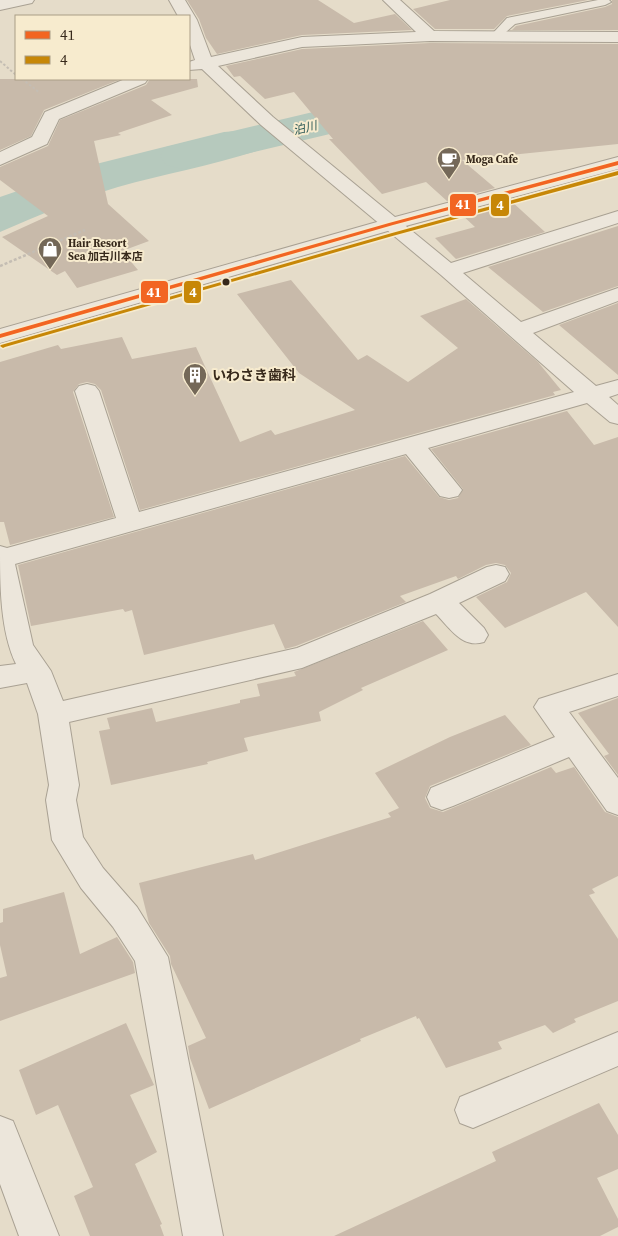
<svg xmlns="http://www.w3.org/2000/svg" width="618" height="1236" font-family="'Source Serif 4','Noto Sans JP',serif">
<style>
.water{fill:#b6c9bd}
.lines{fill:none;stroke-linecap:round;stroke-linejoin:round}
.river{fill:#b6c9bd;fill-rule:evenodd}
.building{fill:#c8baaa}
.service-casing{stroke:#a9a193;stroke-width:2}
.minor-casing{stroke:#a9a193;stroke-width:2}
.tertiary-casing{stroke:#a9a193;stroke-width:2}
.path-far1{stroke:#c4bdb3;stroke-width:2;stroke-dasharray:2.5 2;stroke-linecap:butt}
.path{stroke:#c4bdb3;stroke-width:2.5;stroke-dasharray:3 2;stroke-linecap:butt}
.service{fill:#ece6db;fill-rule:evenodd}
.minor{fill:#ece6db;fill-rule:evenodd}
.tertiary{fill:#ece6db;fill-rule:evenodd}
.bus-1-casing{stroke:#f7ebce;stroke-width:3}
.bus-2-casing{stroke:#f7ebce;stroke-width:3}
.bus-1{fill:#f26522;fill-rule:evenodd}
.bus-2{fill:#c78707;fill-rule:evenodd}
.bus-dot{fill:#37291b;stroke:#f7ebce;stroke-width:2}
.labels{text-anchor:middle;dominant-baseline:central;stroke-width:4;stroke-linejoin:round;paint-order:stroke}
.far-poi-label{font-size:11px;font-weight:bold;fill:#37291b;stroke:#f7ebce;text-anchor:start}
.far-water-label{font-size:12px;font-style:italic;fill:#2a5855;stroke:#f7ebce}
.poi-label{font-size:14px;font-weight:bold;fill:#37291b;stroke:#f7ebce;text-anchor:start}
.line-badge{stroke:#f7ebce;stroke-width:2}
.badge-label{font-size:14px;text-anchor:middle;font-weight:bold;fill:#fff}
</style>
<rect width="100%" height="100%" fill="#e5dcc9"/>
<!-- water -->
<path class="water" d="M262 129 277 144C226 163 171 172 118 187 77 199 39 215 0 232V197L96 164 224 132Z"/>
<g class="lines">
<!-- river -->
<path class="river" d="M408 92 423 96 429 105 423 114 372 124 182 169 166 165 160 156 166 147 372 98Z"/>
</g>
<!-- building -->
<path class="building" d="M187 0H318L354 23 395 14 412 30 302 35 217 54 206 38 199 19Z
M450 0H588L507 16 494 29H435L413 9Z
M612 0H618V30H512L516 26 605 7 612 4Z
M430 43 618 44V144L462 160 495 188 447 201 426 182 382 194 329 139H333L294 92 265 99 240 76 234 77 226 66 302 49Z
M0 79H121L44 110 31 136 0 150Z
M150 79H197L198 87 151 100 172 115 118 133 121 135 94 141 108 204 149 241 122 251 138 270 77 288 65 271 57 275 2 237 48 216 0 180V167L48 146 60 120 146 85Z
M510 200 545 232 456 259 435 238 475 227 460 213Z
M618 226V286L543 312 488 267Z
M291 280 358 360 367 355 408 382 458 348 420 316 466 299 538 362 561 390 553 392 555 395 140 510 101 390 95 384 87 382 79 384 73 392 114 517 10 545 4 522H0V362L58 345 61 349 122 337 132 359 196 347 240 442 271 430 275 435 355 410 299 373 237 294Z
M618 303V375L559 325Z
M567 411 594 445 618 437V627L586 592 505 628 476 597 507 582 511 573 505 565 496 563 486 565 458 579 456 576 400 596 406 602 296 646 285 649 274 624 144 655 132 610 125 612 123 609 31 626 18 565 405 456 439 497 449 500 458 498 463 489 431 449Z
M423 621 448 650 361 688 363 690 319 712 321 721 244 738 248 751 207 762 208 764 111 785 99 731 110 729 107 718 152 708 156 722 240 703V700L260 696 257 684 296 676 294 672Z
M618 698V775L604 756 609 754 578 713Z
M505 715 531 745 430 786 425 798 430 808 443 812 551 767 556 773 574 767 605 812 618 817V876L592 889 595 893 589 895 618 939V1001L574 1019 576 1022 553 1033 545 1025 498 1042 502 1049 446 1068 419 1018 417 1019 416 1016 360 1039 361 1041 209 1109 190 1058 188 1046 206 1038 171 964 170 956 149 923 139 883 253 854 255 860 391 817 388 813 399 808 375 773 450 737Z
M64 892 80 954 117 937 133 962 135 973 0 1021V978L7 976 0 945V923L3 922V909Z
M126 1023 154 1085 130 1095 157 1152 135 1164 162 1224 160 1225 164 1236H90L74 1196 93 1187 58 1105 36 1115 19 1070Z
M599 1103 618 1135V1169L597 1178 618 1219V1227L600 1236H334L496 1161 492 1152Z"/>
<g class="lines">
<!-- service casing -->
<g class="service-casing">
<path id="service" d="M598 0H609L611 2 605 5 515 24 506 32 509 37 507 40H499L494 32 507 18Z"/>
</g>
<!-- minor casing -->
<g class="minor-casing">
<path id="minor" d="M0 0H34L32 3 0 10Z
M169 0H185L197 20 211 57 302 37 416 32 383 0H400L434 31 618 32V42L430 41 302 47 218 66 273 117 451 263 618 211V223L463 273 521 322 618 288V301L533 333 596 386 618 380V394L609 397 618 405V424L610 422 587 403 428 448 462 490 458 496 449 498 440 496 406 454 15 564 33 645 51 671 63 701 297 648 430 594 487 567 496 565 505 567 509 574 505 581 459 603 484 628 488 635 484 642C462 649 450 628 436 614L302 668 69 722 79 785 76 800 83 837 103 868 137 907 168 957 223 1236H183L135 961 113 927 81 888 52 840 46 800 49 785 38 714 27 683 0 688V666L16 664C0 631 0 584 0 546L7 548 116 518 75 391 79 386 87 384 95 386 99 391 139 512 574 392 441 275 261 125 202 69 189 70V62L195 60 189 42V16H178Z
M125 79H148L145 83 59 119 47 144 0 165V152L32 137 45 112Z
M618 674V696L569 712 618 778V815L607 811 569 757 453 806 442 810 431 806 427 797 431 788 555 737 534 707 539 699Z
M618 1032V1066L473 1128 460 1123 455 1110 460 1097Z
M0 1116 13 1121 59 1236H19L0 1184Z"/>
</g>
<!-- tertiary casing -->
<g class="tertiary-casing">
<path id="tertiary" d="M618 157V169L398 228 0 343V329L384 220Z"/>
</g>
<!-- path-far1 -->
<path class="path-far1" d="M0 61 16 75
M22 79 40 93"/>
<!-- path -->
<path class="path" d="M0 266 85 230"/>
<!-- service -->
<use href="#service" class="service"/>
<!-- minor -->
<use href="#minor" class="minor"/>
<!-- tertiary -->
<use href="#tertiary" class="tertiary"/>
<!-- bus-1 casing -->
<g class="bus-1-casing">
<path id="bus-1" d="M618 161V165L393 225 0 338V334L389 223Z"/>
</g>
<!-- bus-2 casing -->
<g class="bus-2-casing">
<path id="bus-2" d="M618 171V175L396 235 5 347 3 348 0 346 1 345 392 233Z"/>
</g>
<!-- bus-1 -->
<use href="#bus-1" class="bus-1"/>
<!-- bus-2 -->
<use href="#bus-2" class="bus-2"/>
</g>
<!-- icons -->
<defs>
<g id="cafe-pin" transform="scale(1.25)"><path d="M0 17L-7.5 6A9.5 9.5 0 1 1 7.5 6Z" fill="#746858" stroke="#f7ebce"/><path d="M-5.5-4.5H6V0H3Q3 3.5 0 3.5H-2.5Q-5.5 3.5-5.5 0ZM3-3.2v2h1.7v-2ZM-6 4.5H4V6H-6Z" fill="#fff"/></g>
<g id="shop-pin" transform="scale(1.25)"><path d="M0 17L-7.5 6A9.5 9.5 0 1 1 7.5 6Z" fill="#746858" stroke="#f7ebce"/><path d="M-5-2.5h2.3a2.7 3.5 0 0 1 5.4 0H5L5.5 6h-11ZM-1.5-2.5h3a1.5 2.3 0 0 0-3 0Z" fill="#fff"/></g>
<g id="building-pin" transform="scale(1.25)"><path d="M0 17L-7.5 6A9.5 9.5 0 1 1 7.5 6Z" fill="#746858" stroke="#f7ebce"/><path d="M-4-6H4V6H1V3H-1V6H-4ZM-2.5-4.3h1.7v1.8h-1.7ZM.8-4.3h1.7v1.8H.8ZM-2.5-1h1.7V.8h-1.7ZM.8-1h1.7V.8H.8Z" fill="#fff"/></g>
</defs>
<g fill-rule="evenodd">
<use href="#cafe-pin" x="449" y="159"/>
<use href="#shop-pin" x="50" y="249"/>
<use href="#building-pin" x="195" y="375"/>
</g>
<!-- markers -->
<circle class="bus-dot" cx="226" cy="282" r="4.5"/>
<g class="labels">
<!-- far-poi labels -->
<g class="far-poi-label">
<text x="466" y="159">Moga Cafe</text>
<text x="68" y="243">Hair Resort<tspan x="68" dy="13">Sea 加古川本店</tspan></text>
</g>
<!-- far-water labels -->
<g class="far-water-label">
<text transform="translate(305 128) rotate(-14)">泊川</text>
</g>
<!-- poi labels -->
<g class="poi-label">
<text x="212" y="375">いわさき歯科</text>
</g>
</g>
<g class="line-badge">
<rect x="449" y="193" width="28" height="24" rx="5" fill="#f26522"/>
<rect x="490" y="193" width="20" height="24" rx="5" fill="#c78707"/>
<rect x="183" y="280" width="19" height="24" rx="5" fill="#c78707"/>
<rect x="140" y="280" width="29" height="24" rx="5" fill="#f26522"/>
</g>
<g class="badge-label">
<text x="463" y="209">41</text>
<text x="500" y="210">4</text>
<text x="193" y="297">4</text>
<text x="154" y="297">41</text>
</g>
<!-- legend -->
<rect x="15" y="15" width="175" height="65" fill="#f7ebce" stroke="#aa9d86"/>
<rect x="25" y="31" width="25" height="8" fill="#f26522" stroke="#aa9d86"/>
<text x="60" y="40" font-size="15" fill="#37291b">41</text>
<rect x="25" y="56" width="25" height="8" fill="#c78707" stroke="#aa9d86"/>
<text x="60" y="65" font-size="15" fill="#37291b">4</text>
</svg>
